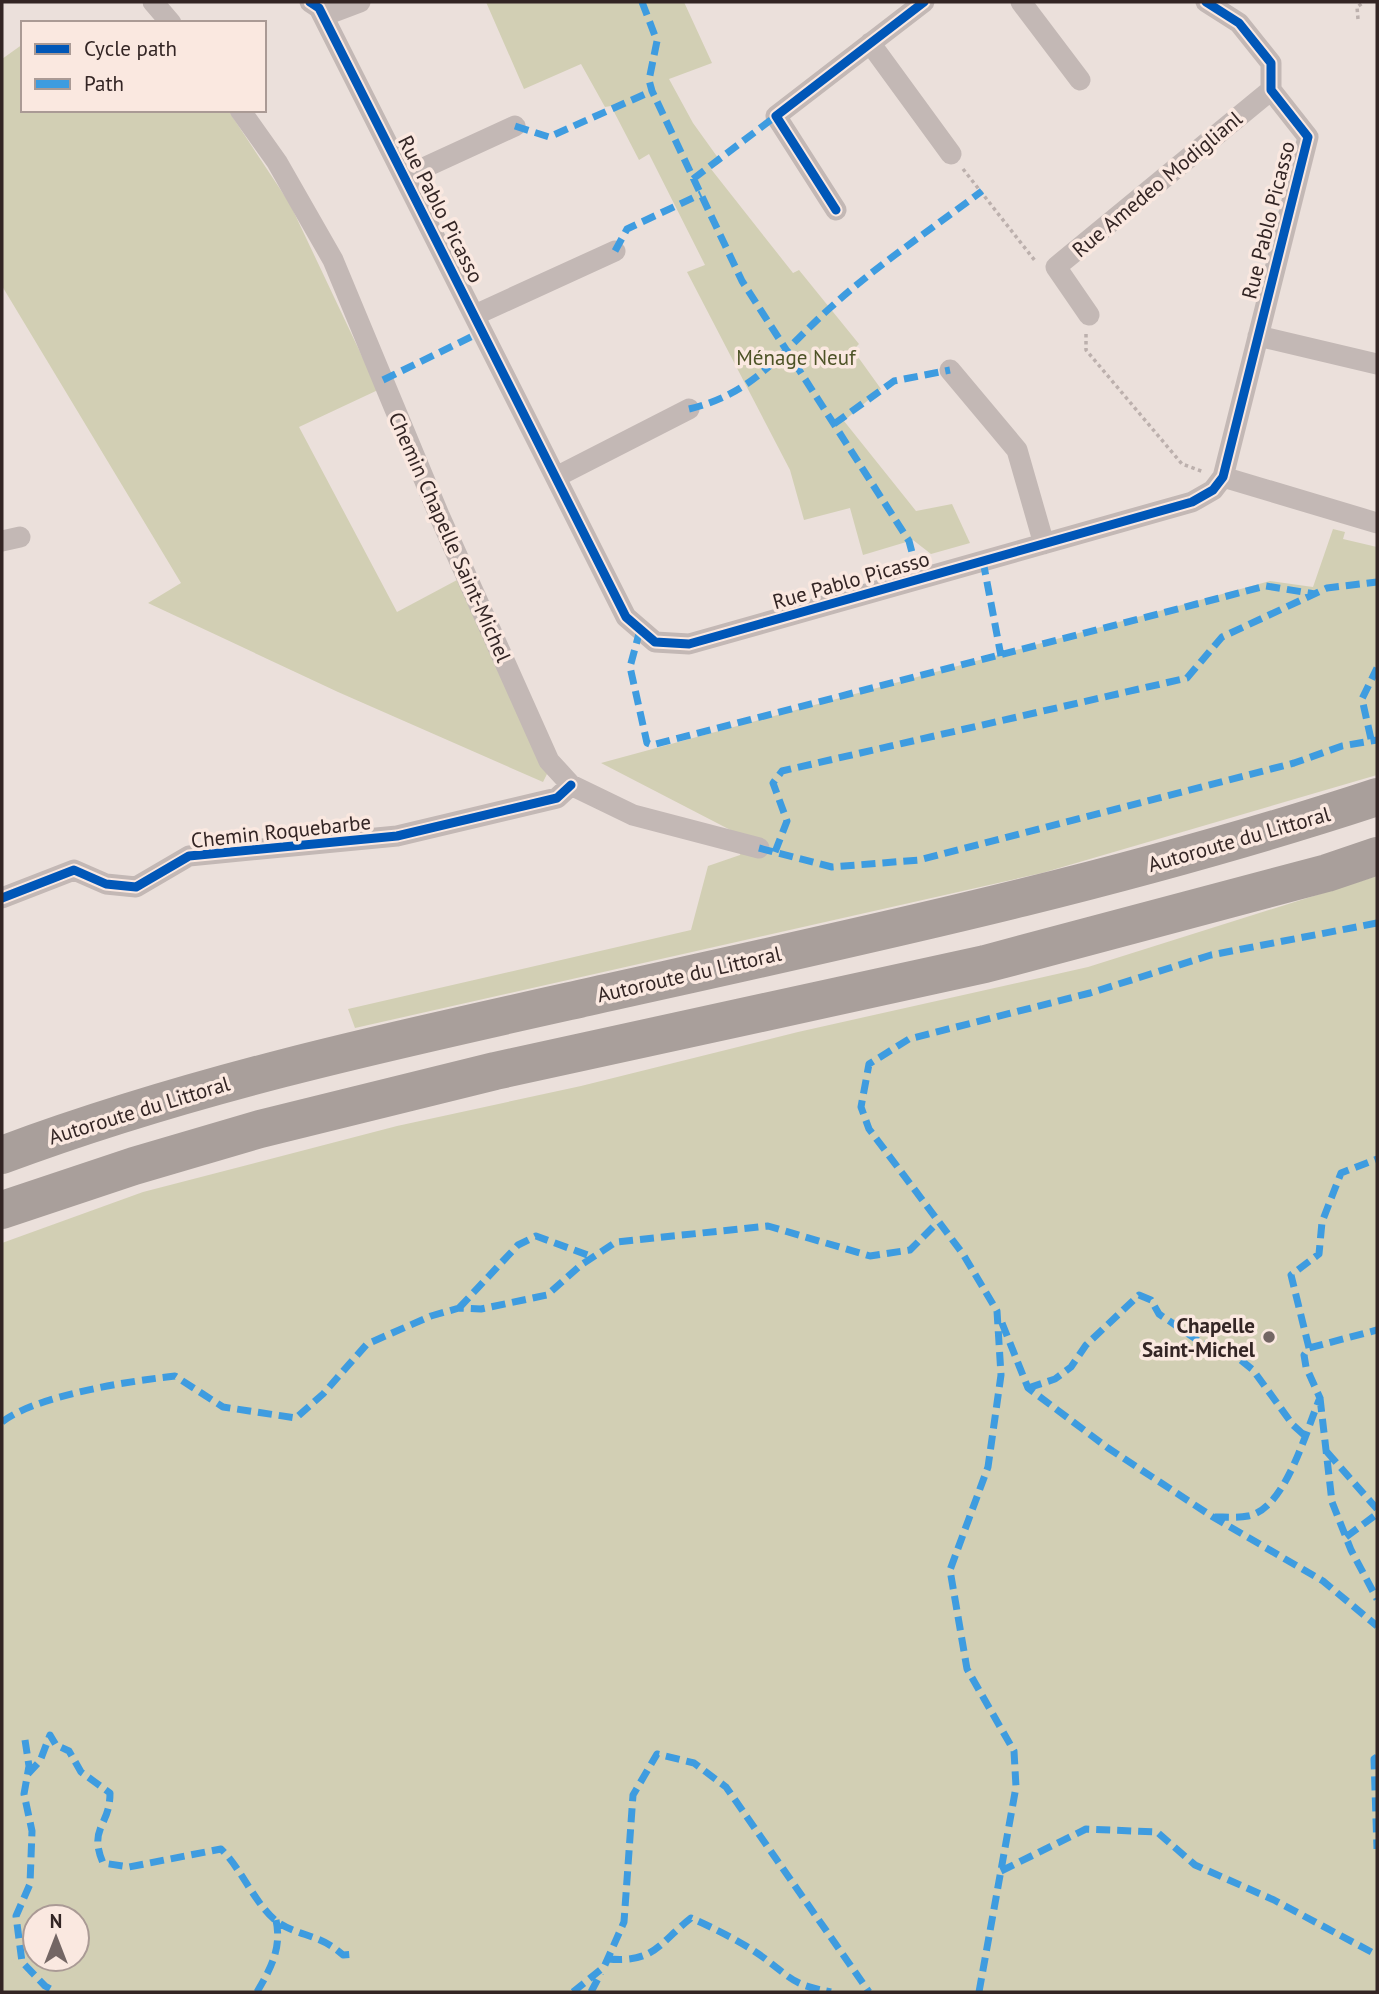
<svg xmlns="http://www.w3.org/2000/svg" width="1379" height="1994" font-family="'PT Sans',sans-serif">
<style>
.green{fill:#d2cfb4;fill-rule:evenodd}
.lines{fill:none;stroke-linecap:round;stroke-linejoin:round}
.path{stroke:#bcb0ad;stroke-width:3.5;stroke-dasharray:3.5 3.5;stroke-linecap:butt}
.minor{stroke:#c3b8b5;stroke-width:21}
.motorway{stroke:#a99f9b;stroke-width:38}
.quiet{stroke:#3e9ce0;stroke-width:7;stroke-dasharray:14 7;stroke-linecap:butt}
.cycleway-casing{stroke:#fae8e0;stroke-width:13}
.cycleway{stroke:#0057b8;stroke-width:9}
.poi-dot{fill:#736664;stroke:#fae8e0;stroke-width:2.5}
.labels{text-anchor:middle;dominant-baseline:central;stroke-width:7;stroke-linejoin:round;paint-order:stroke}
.street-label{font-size:21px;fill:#332524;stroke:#fae8e0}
.park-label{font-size:21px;fill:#4d5326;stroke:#fae8e0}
.poi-label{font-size:21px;font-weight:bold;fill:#332524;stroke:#fae8e0;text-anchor:end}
</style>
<rect width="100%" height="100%" fill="#ebe0db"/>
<!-- green -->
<path class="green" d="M486 2H684L712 63 669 79 693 123 721 162 711 169 793 273 799 270 859 344 853 350 881 389 844 421 916 511 952 504 970 543 931 554 913 540 863 555 850 508 804 520 790 470 687 272 705 265 649 154 639 160 611 106 605 107 581 64 524 89Z
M23 44V110H228L290 204 378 390 299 427 397 612 457 580 548 772 543 782 338 692 148 603 181 583 2 286V59Z
M1333 529 1345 532 1343 539 1377 547V775L1042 873 355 1028 348 1009 691 930 708 866 740 855 744 837 601 763 1270 581 1313 587Z
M1377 876V1992H2V1243L143 1192 397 1126 581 1086 798 1032 1088 967ZM35 1917H77V1959H35Z"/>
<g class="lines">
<!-- path -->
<path class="path" d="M1358 19 1357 7 1364 2
M963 169 1036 262
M1086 334V350L1182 464 1204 472"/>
<!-- minor -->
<path class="minor" d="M153 2 171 23
M310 2 319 8 626 617 655 642 689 644 1192 502 1213 490 1223 477 1308 137 1271 90V63L1239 23 1206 2
M1021 2 1080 80
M323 16 360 2
M870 43 951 154
M240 110 277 162 333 260 439 515 549 761 571 785 633 815 759 848
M406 176 515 126
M836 210 776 116 924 2
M475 315 615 251
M1089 315 1056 267 1271 90
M1258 336 1377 364
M950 370 1017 450 1044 544
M556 477 689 409
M1223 477 1377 523
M2 541 20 537
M2 898 74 870 106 884 136 887 189 856 397 836 557 798 571 785"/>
<!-- motorway -->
<path class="motorway" d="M2 1155C192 1084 390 1041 588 997 853 938 1119 882 1377 797
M2 1210 134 1166 260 1129 495 1071 985 964 1327 873 1377 856"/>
<!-- quiet -->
<path class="quiet" d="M642 2 657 41 649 80 652 91 742 281 909 541 919 579
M515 126 549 137 652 91
M693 179 776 116
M615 251 627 229 701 194
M383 380 483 331
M689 409C756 393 782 351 830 308 877 265 932 229 982 191
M834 424 894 381 950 370
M983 561 1001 656
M640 630 630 667 647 743 652 745 1266 586 1315 594
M1371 739 1362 699 1377 668
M759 848 832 867 919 860 1294 763 1342 746 1377 740
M775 852 787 821 773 783 782 771 1187 678 1222 637 1327 588 1377 582
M459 1308 518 1245 536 1236 593 1257
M1002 1323 1028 1388 1108 1448 1213 1517 1323 1581 1377 1626
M1309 1348 1291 1275 1319 1254 1322 1222 1341 1173 1377 1159
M1028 1388 1055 1379 1071 1367 1086 1345 1139 1295 1151 1300 1159 1314 1203 1344 1226 1348 1253 1370 1293 1425 1304 1435
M1320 1398 1332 1502 1351 1550 1377 1599
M2 1422C37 1395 130 1381 175 1376L223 1407 296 1418 323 1394 367 1344 431 1316 459 1308 481 1309 547 1295 581 1265 616 1242 768 1226 870 1256 910 1250 938 1222
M1327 1452 1377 1509
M1215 1517C1225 1517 1238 1518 1248 1516 1286 1509 1306 1430 1320 1398L1306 1367 1304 1355 1309 1348 1377 1330
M1346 1537 1377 1514
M25 1740 29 1766 24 1794 32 1831 30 1884 16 1916 22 1962 45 1986 56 1992
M1377 1757 1374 1759 1377 1849
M28 1774 40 1761 50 1735 56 1745 69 1751 81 1772 110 1793C110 1827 88 1827 103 1863L129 1867 221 1849C242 1869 256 1907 279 1923 301 1937 320 1934 343 1955L355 1954
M1001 1871 1086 1829 1157 1832 1195 1865 1274 1900 1377 1955
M608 1959C655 1963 659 1943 691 1918 714 1928 748 1945 768 1961 795 1982 796 1985 831 1992
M257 1992C271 1968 282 1948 276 1920
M573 1992 604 1967 624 1922 633 1795 657 1754 694 1763 726 1787 869 1992
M591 1992 601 1973
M979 1992 1016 1787 1014 1751 967 1669 950 1570 988 1467 1001 1375 997 1311 963 1254 869 1129 861 1107 869 1064 909 1039 1090 993 1211 955 1377 923"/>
<!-- cycleway casing -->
<g class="cycleway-casing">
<path id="cycleway" d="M310 2 319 8 626 617 655 642 689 644 1192 502 1213 490 1223 477 1308 137 1271 90V63L1239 23 1206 2
M836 210 776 116 924 2
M2 898 74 870 106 884 136 887 189 856 397 836 557 798 571 785"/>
</g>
<!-- cycleway -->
<use href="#cycleway" class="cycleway"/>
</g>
<!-- markers -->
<circle class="poi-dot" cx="1269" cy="1337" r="7"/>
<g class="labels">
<!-- street labels -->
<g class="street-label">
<text transform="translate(1157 184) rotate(-40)">Rue Amedeo Modiglianl</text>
<text transform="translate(441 209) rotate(63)">Rue Pablo Picasso</text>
<text transform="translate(1268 220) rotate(-76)">Rue Pablo Picasso</text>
<text transform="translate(450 537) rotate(66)">Chemin Chapelle Saint-Michel</text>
<text transform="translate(851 580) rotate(-16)">Rue Pablo Picasso</text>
<text transform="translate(281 831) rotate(-6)">Chemin Roquebarbe</text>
<text transform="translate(1239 839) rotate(-16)">Autoroute du Littoral</text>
<text transform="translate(689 974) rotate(-13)">Autoroute du Littoral</text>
<text transform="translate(139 1110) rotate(-17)">Autoroute du Littoral</text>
</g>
<!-- park labels -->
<g class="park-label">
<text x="796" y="357">Ménage Neuf</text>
</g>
<!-- poi labels -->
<g class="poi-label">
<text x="1255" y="1325">Chapelle<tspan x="1255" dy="24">Saint-Michel</tspan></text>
</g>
</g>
<!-- border -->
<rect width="1379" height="1994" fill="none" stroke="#332524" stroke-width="7"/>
<!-- legend -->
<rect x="21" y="21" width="245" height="91" fill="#fae8e0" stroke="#aa9a95" stroke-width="2"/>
<rect x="35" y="44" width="35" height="10" fill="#0057b8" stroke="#aa9a95" stroke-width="2"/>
<text x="84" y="56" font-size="21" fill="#332524">Cycle path</text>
<rect x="35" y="79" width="35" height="10" fill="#3e9ce0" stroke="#aa9a95" stroke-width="2"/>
<text x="84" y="91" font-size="21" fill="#332524">Path</text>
<!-- north arrow -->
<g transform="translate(56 1938)"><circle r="33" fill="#fae8e0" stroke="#aa9a95" stroke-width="2"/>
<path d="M0-5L12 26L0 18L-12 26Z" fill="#736664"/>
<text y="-10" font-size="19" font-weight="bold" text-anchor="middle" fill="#332524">N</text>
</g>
</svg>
